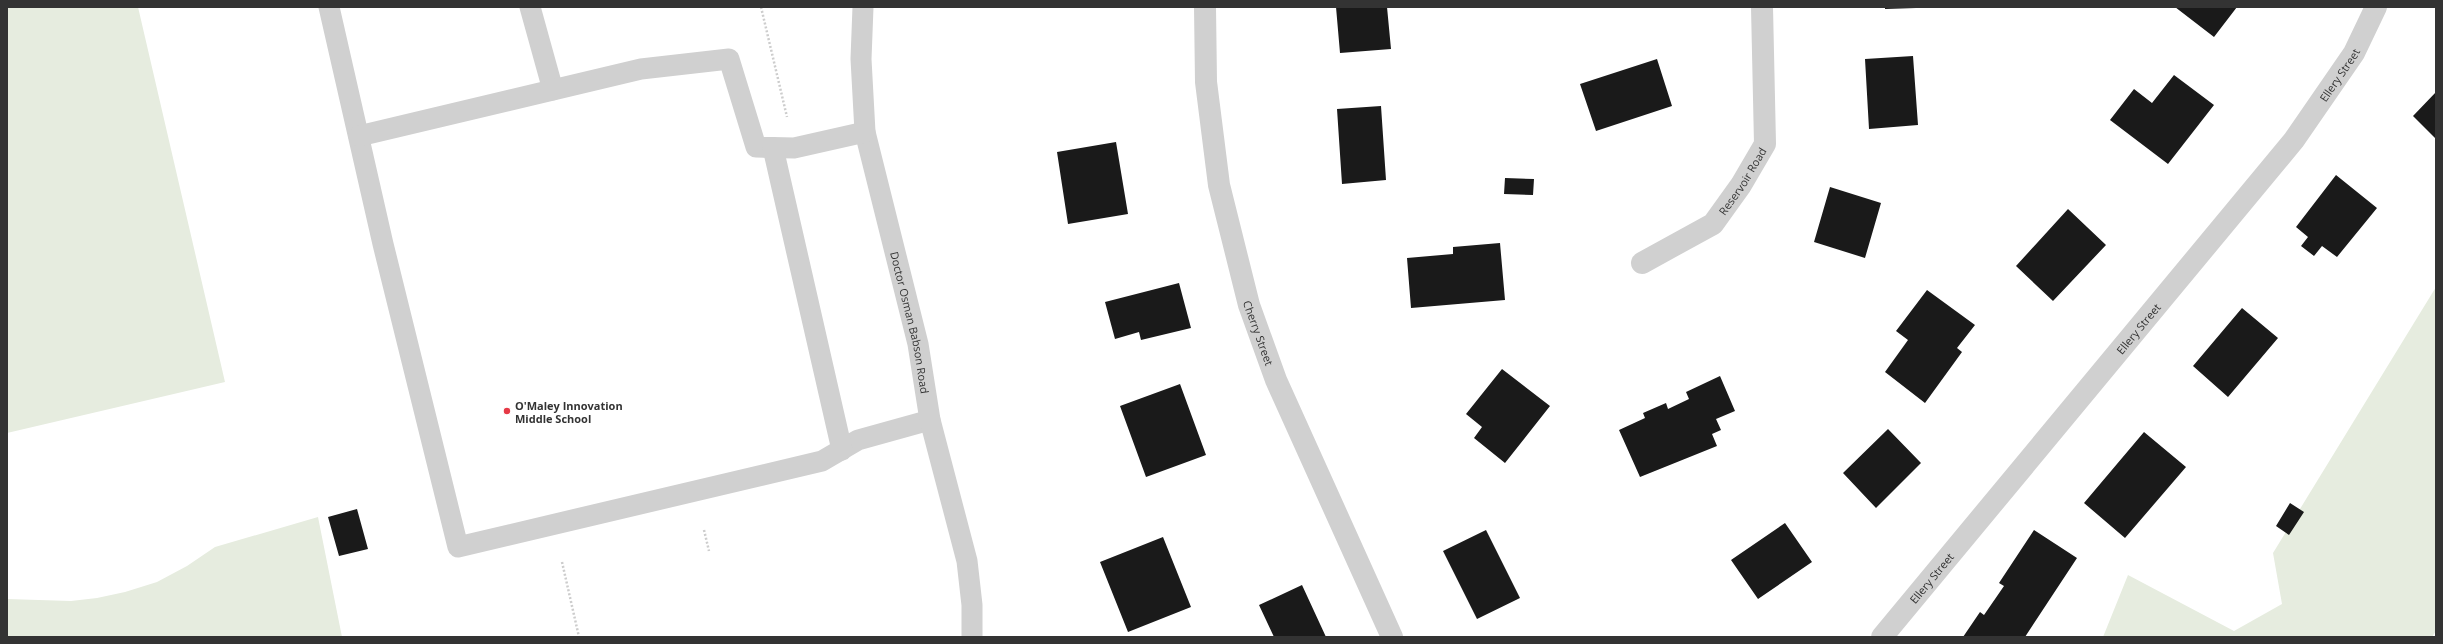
<svg xmlns="http://www.w3.org/2000/svg" width="2443" height="644" font-family="'Open Sans',sans-serif">
<style>
.green{fill:#e6ecdf}
.building{fill:#1a1a1a}
.lines{fill:none;stroke-linecap:round;stroke-linejoin:round}
.path{stroke:#cdcdcd;stroke-width:2.5;stroke-dasharray:2 2;stroke-linecap:butt}
.service{stroke:#d0d0d0;stroke-width:21}
.minor{stroke:#d0d0d0;stroke-width:22}
.poi-dot{fill:#e63946;stroke:#fff;stroke-width:1.5}
.labels{text-anchor:middle;dominant-baseline:central;stroke-width:4;stroke-linejoin:round;paint-order:stroke}
.street-label{font-size:11px;fill:#333;stroke:#fff}
.poi-label{font-size:11px;font-weight:bold;fill:#333;stroke:#fff;text-anchor:start}
</style>
<rect width="100%" height="100%" fill="#fff"/>
<!-- green -->
<path class="green" d="M7 7H138L225 382 7 433Z
M2436 287V631L2432 637H2103L2128 575 2234 631 2282 604 2273 553Z
M318 517 342 637H7V599L71 601 97 598 125 592 157 582 187 566 215 547Z"/>
<!-- building -->
<path class="building" d="M1336 7H1387L1391 49 1340 53Z
M1885 7H1916V8L1885 9Z
M2175 7H2237L2214 37Z
M1913 56 1918 125 1869 129 1865 59Z
M1657 59 1672 106 1596 131 1580 84Z
M2174 75 2214 105 2168 164 2110 120 2134 89 2152 103Z
M2436 92V139L2413 116Z
M1381 106 1386 180 1342 184 1337 109Z
M1116 142 1128 214 1068 224 1057 152Z
M2336 175 2377 208 2337 257 2322 246 2314 256 2301 246 2308 237 2296 227Z
M1505 178 1534 179 1533 195 1504 194Z
M1830 187 1881 203 1865 258 1814 242Z
M2068 209 2106 245 2053 301 2016 266Z
M1500 243 1505 300 1411 308 1407 258 1453 254V247Z
M1179 283 1191 328 1141 340 1139 332 1115 339 1105 302Z
M1927 290 1975 325 1957 348 1962 352 1925 403 1885 372 1908 340 1896 331Z
M2242 308 2278 338 2228 397 2193 366Z
M1502 369 1550 406 1505 463 1474 438 1482 427 1466 414Z
M1720 376 1735 411 1716 419 1721 430 1712 434 1717 446 1640 477 1619 430 1645 418 1643 413 1666 403 1668 409 1689 399 1686 392Z
M1180 384 1206 455 1146 477 1120 406Z
M1888 429 1921 463 1876 508 1843 473Z
M2144 432 2186 467 2125 538 2084 503Z
M2290 503 2304 512 2289 535 2276 526Z
M357 509 368 549 339 556 328 517Z
M1785 523 1812 562 1758 599 1731 560Z
M1486 530 1520 598 1477 619 1443 551Z
M2034 530 2077 558 2025 637H1963L1980 612 1984 615 2004 586 1999 583Z
M1163 537 1191 607 1128 632 1100 562Z
M1302 585 1326 637H1274L1259 605Z"/>
<g class="lines">
<!-- path -->
<path class="path" d="M761 7 787 117
M704 530 709 551
M562 562 579 637"/>
<!-- service -->
<g class="service">
<path d="M329 7 383 244 458 547 822 461 858 440 930 420"/>
<path d="M530 7 553 90"/>
<path id="s1" d="M863 7 861 59 865 132 918 344 930 420 967 561 972 605V637"/>
<path d="M359 136 641 69 729 59 756 147 794 148 865 132"/>
<path d="M773 148 842 450"/>
</g>
<!-- minor -->
<g class="minor">
<path id="s2" d="M1205 7 1206 82 1219 185 1249 305 1276 380 1392 637"/>
<path id="s3" d="M1642 263 1713 224 1741 185 1765 144 1762 7"/>
<path id="s4" d="M1882 637 2294 140 2354 53 2376 7"/>
</g>
</g>
<!-- markers -->
<circle class="poi-dot" cx="507" cy="411" r="4"/>
<g class="labels">
<!-- street labels -->
<g class="street-label">
<text stroke="none"><textPath href="#s4" startOffset="725">Ellery Street</textPath></text>
<text stroke="none"><textPath href="#s3" startOffset="133">Reservoir Road</textPath></text>
<text stroke="none"><textPath href="#s1" startOffset="321">Doctor Osman Babson Road</textPath></text>
<text stroke="none"><textPath href="#s4" startOffset="401">Ellery Street</textPath></text>
<text stroke="none"><textPath href="#s2" startOffset="332">Cherry Street</textPath></text>
<text stroke="none"><textPath href="#s4" startOffset="77">Ellery Street</textPath></text>
</g>
<!-- poi labels -->
<g class="poi-label">
<text x="515" y="405">O'Maley Innovation<tspan x="515" dy="13">Middle School</tspan></text>
</g>
</g>
<!-- border -->
<rect width="2443" height="644" fill="none" stroke="#333333" stroke-width="16"/>
</svg>
